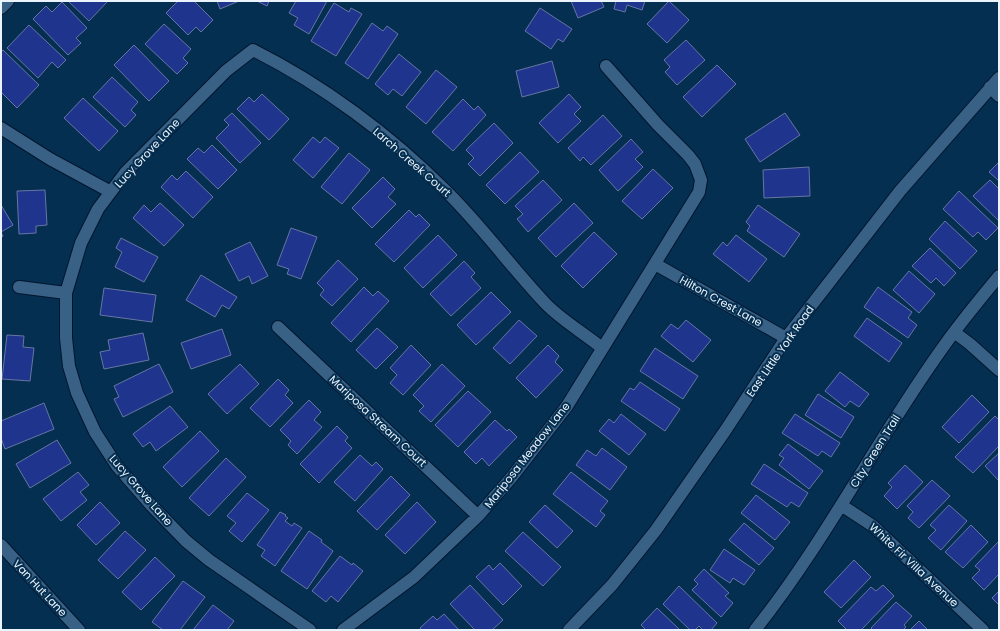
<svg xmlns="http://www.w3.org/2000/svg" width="1000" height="631" font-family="Poppins,sans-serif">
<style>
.building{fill:#1f348c;stroke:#6576a4}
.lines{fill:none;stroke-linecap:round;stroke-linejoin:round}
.minor-casing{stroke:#00162e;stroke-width:14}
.minor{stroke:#396085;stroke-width:12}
.labels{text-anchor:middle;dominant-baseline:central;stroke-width:4;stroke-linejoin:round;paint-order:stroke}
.street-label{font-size:11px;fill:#ebf3fc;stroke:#052f50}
</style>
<rect width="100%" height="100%" fill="#052f50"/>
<!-- building -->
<path class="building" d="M68 1H108L89 21Z
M178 1H194L213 20 201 32 196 27 188 35 166 13Z
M217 1H239L220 9Z
M257 1H269L267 6Z
M296 1H327L309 34 294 25 298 18 289 13Z
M571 1H601L604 7 578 18Z
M616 1H645L642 10 627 5 625 12 614 9Z
M669 1 689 20 667 43 647 24Z
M62 2 87 28 76 38 81 43 68 55 33 19 46 6 52 12Z
M334 3 349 12 351 8 362 14 336 56 311 41Z
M540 8 572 29 563 42 558 39 551 49 525 31Z
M372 23 383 31 387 26 398 34 368 79 345 63Z
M164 24 191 49 183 58 188 63 177 74 145 44Z
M29 25 66 60 58 68 52 62 38 78 7 48Z
M686 40 705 60 677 85 665 72 670 67 664 60Z
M134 45 169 81 149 101 114 65Z
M3 50 39 85 17 108 1 92V52Z
M399 54 421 72 402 96 393 89 388 95 375 84Z
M552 61 559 87 522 97 516 71Z
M717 65 736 84 702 117 683 97Z
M436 70 457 87 426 124 406 107Z
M112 77 138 102 131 110 136 115 125 127 93 97Z
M262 94 289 119 269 140 237 109 249 97 254 102Z
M569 94 581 107 574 114 581 121 558 143 539 123Z
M83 98 118 131 99 151 64 118Z
M463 99 474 110 478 106 486 115 453 151 432 132Z
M232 113 261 143 240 163 216 138 229 125 224 120Z
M785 113 800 135 760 162 745 139Z
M603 115 622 136 591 165 583 157 580 161 568 148Z
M494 123 513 143 480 176 468 164 474 158 466 150Z
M313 137 320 143 325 137 339 148 313 178 293 160Z
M631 139 643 152 635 159 643 167 618 191 599 170Z
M212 145 237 170 218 189 187 159 198 148 204 153Z
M520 152 539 172 505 204 486 185Z
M349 153 370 170 342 204 321 187Z
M999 162V181L989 172Z
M809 167 810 196 764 198 763 170Z
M653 169 673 188 642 219 622 201Z
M186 171 213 197 193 218 161 187 172 175 177 180Z
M383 177 395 189 388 197 396 204 372 228 352 208Z
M543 180 562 200 528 232 517 219 523 214 515 206Z
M990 180 999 189V221L973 196Z
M45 190 47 225 36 226V233L19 234 17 191Z
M959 191 998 228 986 240 978 232 973 237 943 209Z
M160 203 184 225 164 246 133 218 144 205 151 212Z
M574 203 593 223 556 257 538 238Z
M1 205 13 225 1 232 3 236 1 238Z
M758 205 800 234 784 257 747 231 750 226 746 222Z
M409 210 416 217 419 214 430 225 394 262 375 244Z
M945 221 977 251 960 269 929 239Z
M291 228 317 237 301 279 287 274 289 269 277 265Z
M594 232 617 254 583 288 561 266Z
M438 235 457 255 423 288 404 268Z
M736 235 767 259 749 282 713 254 723 242 727 246Z
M121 238 158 257 144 282 115 267 122 252 116 248Z
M250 242 268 276 252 284 249 276 239 281 225 254Z
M930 248 956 273 944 286 936 278 931 283 912 266Z
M338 260 358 279 332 306 320 295 324 290 317 283Z
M464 261 475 273 471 277 481 288 451 316 430 294Z
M909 271 935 294 919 313 893 290Z
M201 275 237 297 229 309 222 305 215 317 186 300Z
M364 287 373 296 378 291 389 301 351 342 331 323Z
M878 287 912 312 908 318 917 325 908 338 864 307Z
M104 288 156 295 152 322 100 315Z
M491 292 511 312 476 345 457 325Z
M867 318 902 343 889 362 854 336Z
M519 320 537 336 510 364 493 348Z
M686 320 711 340 693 362 661 336 671 324 678 329Z
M377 328 398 347 376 369 356 350Z
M222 329 231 355 191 369 181 343Z
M143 333 149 360 104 369 100 352 110 350 108 340Z
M7 335 24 336 23 347 34 348 30 381 2 379Z
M411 345 431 365 403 395 390 383 397 375 390 368Z
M548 345 559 356 555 362 563 370 536 398 516 378Z
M655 348 698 376 683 399 640 371Z
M159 364 173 392 123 417 114 399 119 397 114 386Z
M240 364 259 384 227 414 208 394Z
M442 364 465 386 431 422 419 411 424 406 413 395Z
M840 372 869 394 859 407 850 401 845 407 825 391Z
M278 379 289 390 285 395 293 403 270 427 250 408Z
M640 382 680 409 665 431 621 401 630 388 634 390Z
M468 391 491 412 458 447 435 425Z
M818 394 854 417 841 438 805 415Z
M972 395 989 412 959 443 942 427Z
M309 400 321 412 314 420 322 427 297 454 288 445 291 441 280 430Z
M44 403 54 429 5 449 1 438V421Z
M170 406 188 427 156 451 150 442 143 447 133 434Z
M621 414 646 434 629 455 599 431 609 419 614 423Z
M795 414 840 443 831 457 822 451 818 456 782 433Z
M995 416 999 420V446L973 473 955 457Z
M495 420 507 431 509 429 517 437 489 466 482 458 476 464 464 452Z
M337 426 348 437 345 441 352 448 319 483 300 464Z
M200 431 219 451 182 487 163 467Z
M57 440 71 463 30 488 16 464Z
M788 444 823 471 809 489 779 465 784 458 779 455Z
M602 448 627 467 610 490 576 465 587 450 596 456Z
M999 453V481L985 466Z
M360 455 372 466 376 462 383 469 355 501 334 482Z
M226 458 246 477 209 516 189 498Z
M764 464 808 493 799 507 791 502 787 507 751 484Z
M905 465 923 482 897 509 884 496 892 487 888 483Z
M78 472 89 485 80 492 87 500 61 521 43 499Z
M571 472 608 501 600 511 605 515 596 527 553 494Z
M391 476 410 495 377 530 357 511Z
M932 480 950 496 919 528 908 518 913 512 907 506Z
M247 493 269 510 242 542 229 531 236 523 227 516Z
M756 495 790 522 775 540 741 513Z
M100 502 120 523 96 545 77 525Z
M417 502 436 522 405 554 385 535Z
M545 505 573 531 557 548 529 522Z
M949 505 967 521 941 550 928 538 936 530 930 525Z
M280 512 286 515 285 516 288 518 285 521 292 526 294 523 302 528 275 566 261 556 265 550 257 545Z
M744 523 774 548 759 565 729 540Z
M971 525 988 542 963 568 945 552Z
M125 531 146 550 118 579 98 560Z
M309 531 322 540 321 542 333 551 307 589 281 571Z
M523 532 561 567 543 586 505 551Z
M999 541V574L984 590 972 578 980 570 975 566Z
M724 549 755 570 744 585 733 578 730 583 710 570Z
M340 556 352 565 353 563 363 571 338 602 331 596 326 602 312 591Z
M155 557 175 576 141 610 122 592Z
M854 560 871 577 841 608 824 592Z
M500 563 522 586 503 605 476 577 489 565 493 570Z
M704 569 729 593 725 596 733 603 721 617 692 590 698 584 694 580Z
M183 581 205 597 180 630H163L152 622Z
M470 585 503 620 492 630H475L450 604Z
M883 585 894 596 861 630H847L838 621 871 587 876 591Z
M679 586 717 623 711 630H703L699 626 695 630H690L663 604Z
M999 591V605L992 598Z
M896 602 912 616 904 625 906 627 903 630H873L871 628Z
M213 605 234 621 227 630H193Z
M657 608 680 630H646L641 625Z
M444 614 459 630H422L420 628 433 616 437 620Z
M919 621 928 630H910Z"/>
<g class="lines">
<!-- minor casing -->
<g class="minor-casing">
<path id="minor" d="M1 8 8 1
M990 87 999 96
M1 128 50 159 111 192
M655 264 786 338
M19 287 66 293
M278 327 478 516
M954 332 970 344 999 370
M841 505 873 526 983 630
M1 545 79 630
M310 630 209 560 186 541 151 505 117 466 95 432 77 393 69 366 66 338V293L81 243 98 209 125 173 226 71 253 50C323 85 390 135 445 190 481 225 511 267 545 303 561 320 584 333 602 348
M343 630 414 577 478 516 511 478 567 406 699 192 701 180 695 164 688 155 658 125 606 66
M569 630 612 585 656 530 725 431 786 338 900 191 999 78
M755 630C825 542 876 441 941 350 959 324 979 300 999 276"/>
</g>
<!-- minor -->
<use href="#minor" class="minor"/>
</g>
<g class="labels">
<!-- street labels -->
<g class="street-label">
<text transform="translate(147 153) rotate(-47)">Lucy Grove Lane</text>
<text transform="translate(412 162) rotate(41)">Larch Creek Court</text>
<text transform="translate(721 301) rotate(29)">Hilton Crest Lane</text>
<text transform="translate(780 351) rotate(-55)">East Little York Road</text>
<text transform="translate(378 421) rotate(43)">Mariposa Stream Court</text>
<text transform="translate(875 451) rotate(-58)">City Green Trail</text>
<text transform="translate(527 455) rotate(-52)">Mariposa Meadow Lane</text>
<text transform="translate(141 490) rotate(49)">Lucy Grove Lane</text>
<text transform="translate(914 565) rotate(43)">White Fir Villa Avenue</text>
<text transform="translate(40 588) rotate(47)">Van Hut Lane</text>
</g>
</g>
<!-- border -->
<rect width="1000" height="631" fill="none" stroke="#ebf3fc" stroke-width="4"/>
</svg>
